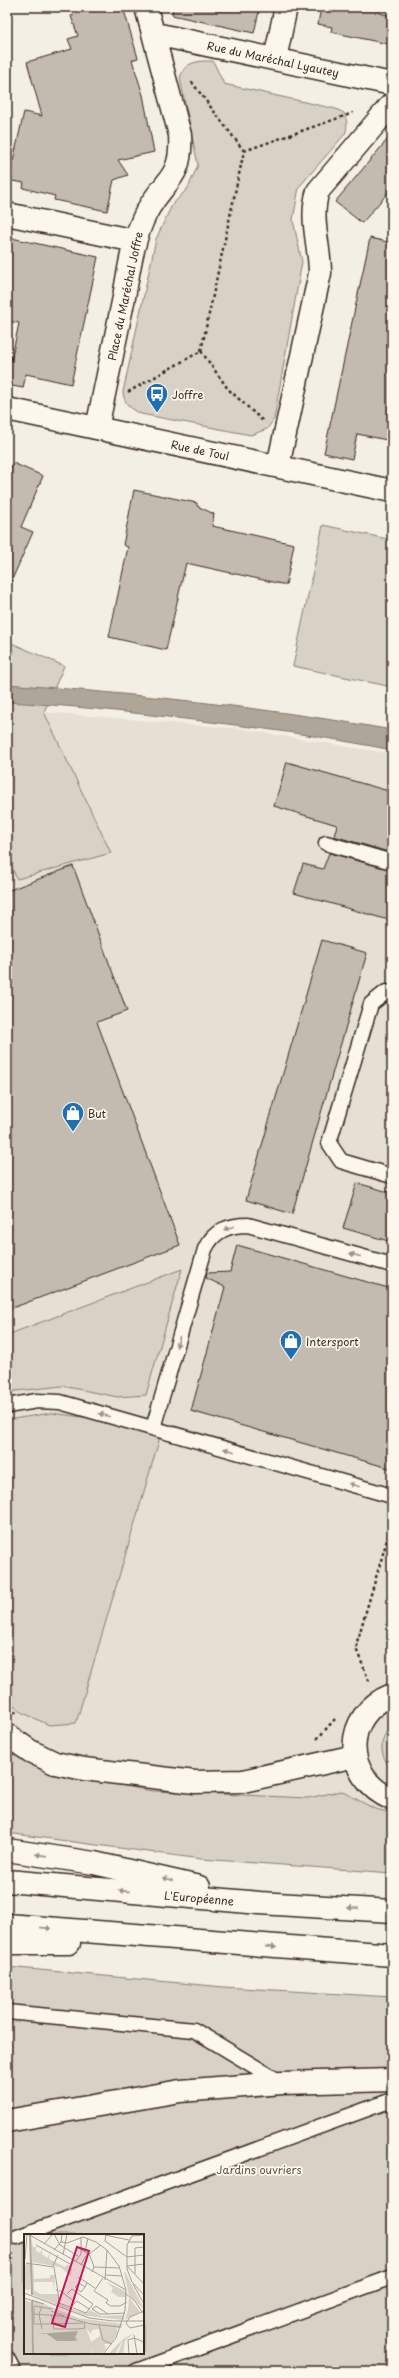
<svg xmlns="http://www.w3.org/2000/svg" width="399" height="2378" font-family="'Playpen Sans',sans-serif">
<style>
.built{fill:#e5dfd4}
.green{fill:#d8d1c6;stroke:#8a7e72;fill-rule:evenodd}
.water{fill:#afa69a;stroke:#817468}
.building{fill:#c3bbb0;stroke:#3b2a1e}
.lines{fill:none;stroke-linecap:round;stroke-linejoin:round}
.service-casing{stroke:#3b2a1e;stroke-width:17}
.minor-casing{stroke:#3b2a1e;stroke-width:25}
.motorway-casing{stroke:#3b2a1e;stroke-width:25}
.path{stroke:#3b2a1e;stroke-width:2.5;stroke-dasharray:3 3;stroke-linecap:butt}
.service{stroke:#fbf7ec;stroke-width:14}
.minor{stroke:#fbf7ec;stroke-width:22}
.motorway{stroke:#fbf7ec;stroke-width:22}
.oneway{fill:#9b9085}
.labels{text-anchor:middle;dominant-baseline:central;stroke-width:3.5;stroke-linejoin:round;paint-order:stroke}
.street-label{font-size:11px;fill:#3b2a1e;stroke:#fbf7ec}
.poi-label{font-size:11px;fill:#3b2a1e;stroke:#fbf7ec;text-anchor:start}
.park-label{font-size:11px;fill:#625448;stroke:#fbf7ec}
.inset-river{fill:none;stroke:#afa69a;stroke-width:2}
.inset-road{fill:none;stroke:#a9a095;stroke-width:1}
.view{fill:#c2185b;fill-opacity:0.15;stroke:#c2185b;stroke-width:2}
.inset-edge{fill:none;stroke:#3b2a1e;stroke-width:2}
</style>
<rect width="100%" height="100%" fill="#f3efe4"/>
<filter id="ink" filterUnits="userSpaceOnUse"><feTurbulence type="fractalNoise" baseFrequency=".025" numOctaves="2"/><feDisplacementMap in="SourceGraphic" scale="8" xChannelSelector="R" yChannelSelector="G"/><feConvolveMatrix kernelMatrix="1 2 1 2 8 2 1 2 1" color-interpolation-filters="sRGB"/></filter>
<g filter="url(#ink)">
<!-- built -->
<path class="built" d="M44 712 242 729 392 754V1845L7 1794V743L62 749Z"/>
<!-- green -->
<path class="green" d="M202 61H213L224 84 336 109 344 113C347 121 348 126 345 134L299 187 293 220 302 262 274 419 267 429 251 435 141 414C130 408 124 404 123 392L156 239 172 205 188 188 198 165 180 78C184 65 190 63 202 61Z
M323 525 392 540V687L293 666Z
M7 641 64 666 44 712 111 853 17 879 7 857Z
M182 1269 146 1395 118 1397 62 1386 7 1392V1335Z
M51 1413 98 1419 160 1437 76 1723 49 1725 19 1711 7 1696V1420Z
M392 1726V1769C379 1757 378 1738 392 1726Z
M7 1745 46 1772 152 1791 308 1798 341 1791 375 1809 392 1813V1873L201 1859 7 1833Z
M7 1967 224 1987 392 1997V2371H7ZM25 2235H143V2353H25Z"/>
<!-- water -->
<path class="water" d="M7 684C136 694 265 707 392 730V750C323 736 255 727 185 719 126 712 67 705 7 702Z"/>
<!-- building -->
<path class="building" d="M78 7H123L138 58 132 60 143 95 154 152 118 160 128 175 114 180 107 211 54 200 55 196 23 188 24 183 7 180V160L13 161 24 112 42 116 27 62 72 49 68 39 78 36 71 16 80 13Z
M173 7H260L254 33 172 15Z
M321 7H380L379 13 392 16 388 44 331 32 332 27 318 24Z
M392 134V188L362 223 335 202Z
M7 237 98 257 71 384 26 374 23 388 7 385V360L11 361 19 323 7 321Z
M370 238 392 243V441L357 434 352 459 324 453Z
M13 463 43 476 21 527 33 532 7 591V478Z
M134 490 197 503V506L214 514 212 526 294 544 286 585 186 563 166 650 109 637 128 547 123 545Z
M287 762 392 792V853L334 836 337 825 274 806Z
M329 853 392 870V921L294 893 303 864 323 869Z
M73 866 127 1011 97 1022 180 1245 7 1310V891Z
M322 940 367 953 292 1214 246 1200Z
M357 1183 392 1193V1242L343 1228Z
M237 1245 392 1289V1469L191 1411 225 1287 206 1278 207 1273 230 1272Z"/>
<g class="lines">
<!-- service casing -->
<g class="service-casing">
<path id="service" d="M326 843 392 862
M392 994 386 992 371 1004 329 1143 341 1161 392 1176
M7 1406 37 1401 60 1402 392 1496
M153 1428 205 1249C214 1230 229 1225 248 1225L392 1265
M7 2012 194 2030 282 2083
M17 2237 392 2100
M7 2358 14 2371
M136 2371 392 2277"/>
</g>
<!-- minor casing -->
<g class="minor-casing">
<path id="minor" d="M155 34 392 84
M275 59 286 7
M7 214 135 241
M7 409 392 491
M97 428C106 384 115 341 124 297 129 269 133 239 146 213 163 180 183 180 180 135L146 7
M278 466 320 273C320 246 309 218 318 191L392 104
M392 1695C341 1715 343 1779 392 1799
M7 1735 30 1751 55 1763 84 1769 195 1782 243 1781 355 1756
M7 2121 180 2091 282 2083 392 2080"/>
</g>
<!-- motorway casing -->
<g class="motorway-casing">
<path id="motorway" d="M7 1850 94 1863 199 1887
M7 1881 260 1903 392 1911
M7 1925 392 1955
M7 1943H69"/>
</g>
<!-- path -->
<path class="path" d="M244 151 353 113
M201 351 228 389 264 422
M128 392 201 351 244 151 191 81
M369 1681 357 1651V1642L392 1523
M7 1702 16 1713
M317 1739 335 1719"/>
<!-- service -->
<use href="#service" class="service"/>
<!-- minor -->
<use href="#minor" class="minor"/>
<!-- motorway -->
<use href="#motorway" class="motorway"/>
</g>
<!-- one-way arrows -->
<defs><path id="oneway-solid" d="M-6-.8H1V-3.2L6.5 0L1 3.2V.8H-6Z"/></defs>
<g class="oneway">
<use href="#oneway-solid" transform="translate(229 1228) rotate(162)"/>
<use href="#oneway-solid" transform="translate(355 1255) rotate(-164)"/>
<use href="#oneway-solid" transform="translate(178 1342) rotate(106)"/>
<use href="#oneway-solid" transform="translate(104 1415) rotate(-164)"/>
<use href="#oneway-solid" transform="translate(229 1450) rotate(-164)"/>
<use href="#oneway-solid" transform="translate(354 1485) rotate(-164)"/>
<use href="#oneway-solid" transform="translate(41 1855) rotate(-172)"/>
<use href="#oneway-solid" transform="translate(168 1879) rotate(-165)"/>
<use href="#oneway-solid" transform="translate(124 1891) rotate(-175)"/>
<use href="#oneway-solid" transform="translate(353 1908) rotate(-177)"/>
<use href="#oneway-solid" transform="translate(46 1928) rotate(5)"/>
<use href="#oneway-solid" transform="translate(271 1947) rotate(4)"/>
</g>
</g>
<!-- icons -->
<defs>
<g id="bus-pin" transform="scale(1.15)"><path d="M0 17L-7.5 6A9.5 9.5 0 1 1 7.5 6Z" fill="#1f6fb2" stroke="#fbf7ec"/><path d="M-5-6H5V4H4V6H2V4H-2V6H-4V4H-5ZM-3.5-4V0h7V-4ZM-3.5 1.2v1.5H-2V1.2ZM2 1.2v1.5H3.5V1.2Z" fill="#fff"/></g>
<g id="shop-pin" transform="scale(1.15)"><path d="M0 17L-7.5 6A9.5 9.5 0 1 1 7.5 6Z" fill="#1f6fb2" stroke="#fbf7ec"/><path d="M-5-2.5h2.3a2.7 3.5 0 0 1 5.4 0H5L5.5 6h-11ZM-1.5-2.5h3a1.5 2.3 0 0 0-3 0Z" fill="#fff"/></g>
</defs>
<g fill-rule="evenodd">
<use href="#bus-pin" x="157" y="394"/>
<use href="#shop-pin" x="73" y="1113"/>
<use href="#shop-pin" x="291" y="1341"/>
</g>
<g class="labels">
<!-- street labels -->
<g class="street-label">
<text transform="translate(273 59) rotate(12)">Rue du Maréchal Lyautey</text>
<text transform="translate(125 296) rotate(-78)">Place du Maréchal Joffre</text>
<text transform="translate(200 450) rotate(12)">Rue de Toul</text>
<text transform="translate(199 1898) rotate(5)">L'Européenne</text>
</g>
<!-- poi labels -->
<g class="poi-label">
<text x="172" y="394">Joffre</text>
<text x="88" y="1113">But</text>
<text x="306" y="1341">Intersport</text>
</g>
<!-- park labels -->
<g class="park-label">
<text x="259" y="2169">Jardins ouvriers</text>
</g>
</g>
<!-- overview -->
<g transform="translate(24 2234)">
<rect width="120" height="120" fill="#f3efe4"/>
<path d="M7 3 9 13H13L11 16 16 19 18 15V20L23 24 26 20 25 25 41 33 44 30 48 35 47 42 36 33 8 28ZM3 29 6 30V56L0 55V33ZM7 30H9L10 45 26 44V41H31L30 57 29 48H10V56L16 60H34L36 70 53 77 62 79 66 76 78 82 100 81 102 63H95L87 58 89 54 82 48 103 58 100 86 62 82 8 61ZM100 38H101L120 75 105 61ZM105 63 116 78 101 86 104 76ZM0 65 7 69 8 120H0ZM8 65 54 84 99 90 97 94H93V100L87 110H80L82 115 77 120H69L68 114V120H10ZM62 94 67 100 68 96 75 95 76 102 67 108ZM111 98 101 107 99 120H94L99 106 91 120H85L91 113 103 101 100 105Z" fill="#d8d1c6" fill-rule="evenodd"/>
<path d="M54 97 51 104 54 106 50 107H33L23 100H12Z" fill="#afa69a"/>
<path class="inset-river" d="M6 1 8 61M8 67 9 120"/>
<path class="inset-road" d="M4 0 102 56M30 0 36 11 54 22M82 0 81 7 103 23 120 21M109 0 103 11V35L108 48 120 61M81 1 105 6M108 2 120 1M37 8 43 9 59 3 72 8 83 16 95 32 102 56 101 77 92 104 79 120M104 8H120M20 10 28 1M12 11 46 30M30 16 37 8 38 0M57 16 65 20 68 27 70 33 68 38M61 18 64 4M39 21 43 0M1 25 3 0M51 28 57 20V3M2 29 30 33 34 58 32 55M57 31 61 23 77 11M29 32 34 21M103 32 120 50M103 32 120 30M70 33 95 34M111 40V14L120 13M82 41 98 42M54 43 71 54M79 44 70 57 84 66 82 69 87 72H96L103 68M81 46 83 16M109 50 120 70M61 53 55 49 51 53 57 58 61 53 63 49M35 56 51 68M34 58 35 69 46 73M0 59 65 84 89 87H120M43 60 48 55 69 70 62 79 49 74M102 60 110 66 119 79M0 64 20 70M49 71 53 67 65 75M18 72 15 80 18 95M28 75 10 72V90H29L30 95H53L61 94 60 88M27 77 40 82M120 77 106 83 102 89 106 94 120 91M9 80 37 82 67 90 97 93M27 80 29 90 59 89M84 80H76L68 75 72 72 84 80 101 79M75 91 79 106 88 110M110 101 113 120M105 120 104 106 110 104 120 108"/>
<path class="view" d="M53 13 65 17 41 93 28 89Z"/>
<rect width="120" height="120" class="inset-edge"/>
</g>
<!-- margin -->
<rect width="399" height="2378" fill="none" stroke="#fbf7ec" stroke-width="24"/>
<rect x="12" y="12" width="375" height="2354" fill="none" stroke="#3b2a1e" stroke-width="1.5" filter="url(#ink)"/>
</svg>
